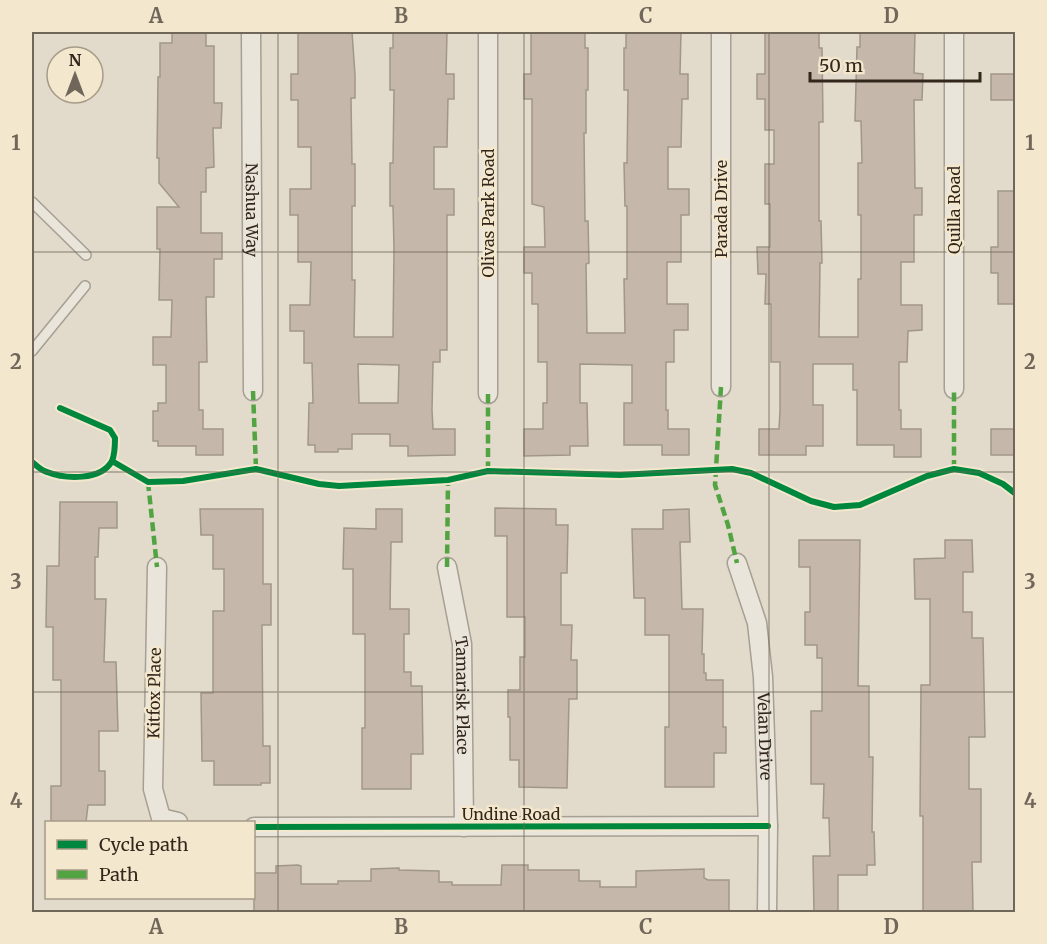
<svg xmlns="http://www.w3.org/2000/svg" width="1047" height="944" font-family="Merriweather,serif">
<style>
.building{fill:#c5b8ab;stroke:#a1968a;stroke-width:1.5;fill-rule:evenodd}
.lines{fill:none;stroke-linecap:round;stroke-linejoin:round}
.lane-casing{stroke:#a69f93;stroke-width:12}
.street-casing{stroke:#a69f93;stroke-width:21}
.path{stroke:#c2bcb2;stroke-width:4;stroke-dasharray:4.5 3;stroke-linecap:butt}
.lane{stroke:#eae5db;stroke-width:9}
.street{stroke:#eae5db;stroke-width:18}
.quiet{stroke:#52a341;stroke-width:4.5;stroke-dasharray:9 4.5;stroke-linecap:butt}
.cycleway-casing{stroke:#f3e8ce;stroke-width:10}
.cycleway{stroke:#00873e;stroke-width:6}
.grid{fill:none;stroke:#706659;stroke-width:1.5;stroke-opacity:0.55}
.labels{text-anchor:middle;dominant-baseline:central;stroke-width:5;stroke-linejoin:round;paint-order:stroke}
.street-label{font-size:16px;fill:#33271c;stroke:#f3e8ce}
.neatline{fill:none;stroke:#706659;stroke-width:2}
.grid-label{font-size:20px;text-anchor:middle;font-weight:bold;fill:#706659}
</style>
<rect width="100%" height="100%" fill="#e2daca"/>
<!-- building -->
<path class="building" d="M172 32H206V46H214V103H222L221 128H213L214 167 206 168V192H201V233H222V259H214V297H206L207 362H199V410H203V429H223V455H196V446H158V441H153V411H158V403H166V365H153V337H171L172 300H159L160 249H157V207H179L159 183V158H157L158 77H160V43H172Z
M298 32H352L355 75V98H351L352 164H355V206H352V280H355L354 337H393L394 249 393 206H390V163H393L394 90H390V48H393V32H447L446 74H454V99H448L447 147H434V189H454V215H447V350H440V362H433L432 410 433 429H455V455L408 456V446H390V434H352V449H338V452H315V445H308L309 403H313L312 363H304V331H290V305H310L311 262H298V215H290V189H311V147H298V100H291V74H298ZM358 364 399 365 398 403H359Z
M531 32H585V48H588V90H586V133H584L585 221H588L589 263 586 264 587 333H625L624 279H627V206H625L624 163H627L628 90H624V48H626V32H681L680 74H688V99H682L681 147H668V189H689V215H681V262H667V304H688V330H674V362H666V410H668V429H689V455H662V445H624V403H632V365L580 364V403H587L588 446H570V455L524 456V429H543V403H547V362H538V304H532V273H524V247H545L544 207 532 204V99H524V74H531Z
M765 32H819V48H822L823 122H819V221H821L822 263H820L819 337H858V279H861V215H858V163H862L861 121H855L857 47H860V32H915L914 73 923 74 922 100H914L915 188H922V215H914V262H901V305H922V330L908 331 907 362H899V410H901V429H921V457H894V445H857V390H853V364H813V405H823V446H806V455H759V429H779L780 411V362H771V304H765L766 274H758L757 247H770V204H765V164H774V130H765V99H757V74H765Z
M991 74H1016V100H991Z
M998 191H1016V304H998V273H991V247H998Z
M991 429H1016V455H991Z
M60 502H117V528H99L98 557H95V599H106L104 662H116L118 731H99V771H105V805H88L86 822H51V786H61V680H53V627H46L47 566H59Z
M495 508 556 509V525H568L567 573H561V625H572L571 660H577V699H569L567 788 519 787V760H510V717H508V690H520V657H525V617H507V536H495Z
M200 509H263V584H271V625H262L263 746H270V783H261V785H214V761H202L201 693H213V611H224V569H213V535H201Z
M376 509H402V542H391L390 609H409V634H404V672H411V686H422L423 754H411V789H362V728H365V634H353V569H343L344 528 376 529Z
M689 509 690 542H680L682 609H703L702 654H704V673H706V680H723V727H726V753H714V787H665V727H669V635H645V598H634L632 529H663V510Z
M799 540H860L858 686H869V757H873L872 832H874L875 865H867V875H838V912H814L813 856H830L829 818H823L824 784H811V711H822V658H817V645H805V612H810V567H799Z
M945 540H972L973 572H963V612H972V638H983L985 737H969V789H981V862H972L973 912H923V816H920L921 685H930V599H915L914 559 945 558Z
M298 865 301 866V884H338V881H371V869L399 868V870L439 871V882H452V885H501L502 865H528V870H579V881H600V887H636V871L704 869V878L708 880H729V912H254V873H276V866Z"/>
<g class="lines">
<!-- lane casing -->
<g class="lane-casing">
<path id="lane" d="M32 202 86 255
M32 351 85 286"/>
</g>
<!-- street casing -->
<g class="street-casing">
<g id="street">
<path id="s1" d="M251 32 253 391"/>
<path d="M954 32V389"/>
<path d="M721 387V32"/>
<path d="M488 394V32"/>
<path id="s2" d="M737 563 757 623 763 677 768 826 767 912"/>
<path d="M157 567 153 789 161 818 178 822"/>
<path id="s3" d="M447 567 462 644 464 827"/>
<path d="M254 827 768 826"/>
</g>
</g>
<!-- path -->
<path class="path" d="M112 461 148 482 183 481 256 469 319 484 339 486 448 480 488 471 620 475 732 469 751 473 811 501 834 507 860 505 927 476 954 469 979 473 1003 484 1016 494
M32 462C36 465 41 471 47 472 65 479 101 481 112 461 115 454 115 445 115 438L110 430 60 408"/>
<!-- lane -->
<use href="#lane" class="lane"/>
<!-- street -->
<use href="#street" class="street"/>
<!-- quiet -->
<path class="quiet" d="M721 387 715 485 728 525 737 563
M253 391 256 469
M488 394V471
M954 469V389
M148 482 157 567
M447 567 448 480"/>
<!-- cycleway casing -->
<g class="cycleway-casing">
<path id="cycleway" d="M112 461 148 482 183 481 256 469 319 484 339 486 448 480 488 471 620 475 732 469 751 473 811 501 834 507 860 505 927 476 954 469 979 473 1003 484 1016 494
M32 462C36 465 41 471 47 472 65 479 101 481 112 461 115 454 115 445 115 438L110 430 60 408
M254 827 768 826"/>
</g>
<!-- cycleway -->
<use href="#cycleway" class="cycleway"/>
</g>
<!-- grid -->
<path class="grid" d="M278 32V912M524 32V912M769 32V912M32 252H1016M32 472H1016M32 692H1016"/>
<g class="labels">
<!-- street labels -->
<g class="street-label">
<text transform="translate(721 209) rotate(-90)">Parada Drive</text>
<text transform="translate(954 210) rotate(-90)">Quilla Road</text>
<text stroke="none"><textPath href="#s1" startOffset="178">Nashua Way</textPath></text>
<text transform="translate(488 213) rotate(-90)">Olivas Park Road</text>
<text transform="translate(154 693) rotate(-89)">Kitfox Place</text>
<text stroke="none"><textPath href="#s3" startOffset="130">Tamarisk Place</textPath></text>
<text stroke="none"><textPath href="#s2" startOffset="177">Velan Drive</textPath></text>
<text x="511" y="814">Undine Road</text>
</g>
</g>
<!-- border -->
<rect width="1047" height="944" fill="none" stroke="#f3e8ce" stroke-width="66"/>
<!-- legend -->
<rect x="45" y="821" width="210" height="78" fill="#f3e8ce" stroke="#a69b87" stroke-width="1.5"/>
<rect x="57" y="840" width="30" height="9" fill="#00873e" stroke="#a69b87" stroke-width="1.5"/>
<text x="99" y="851" font-size="18" fill="#33271c">Cycle path</text>
<rect x="57" y="870" width="30" height="9" fill="#52a341" stroke="#a69b87" stroke-width="1.5"/>
<text x="99" y="881" font-size="18" fill="#33271c">Path</text>
<!-- north arrow -->
<g transform="translate(75 75)"><circle r="28" fill="#f3e8ce" stroke="#a69b87" stroke-width="1.5"/>
<path d="M0-4.5L10 22L0 15L-10 22Z" fill="#706659"/>
<text y="-9" font-size="16" font-weight="bold" text-anchor="middle" fill="#33271c">N</text>
</g>
<!-- scale -->
<path d="M810 72v9h170v-9" fill="none" stroke="#33271c" stroke-width="3"/>
<text x="819" y="72" font-size="18" fill="#33271c" stroke="#f3e8ce" stroke-width="4.5" paint-order="stroke">50 m</text>
<rect x="33" y="33" width="981" height="878" class="neatline"/>
<g class="grid-label">
<text x="156" y="23">A</text>
<text x="401" y="23">B</text>
<text x="646" y="23">C</text>
<text x="891" y="23">D</text>
<text x="16" y="150">1</text>
<text x="1030" y="150">1</text>
<text x="16" y="369">2</text>
<text x="1030" y="369">2</text>
<text x="16" y="589">3</text>
<text x="1030" y="589">3</text>
<text x="16" y="808">4</text>
<text x="1030" y="808">4</text>
<text x="156" y="934">A</text>
<text x="401" y="934">B</text>
<text x="646" y="934">C</text>
<text x="891" y="934">D</text>
</g>
</svg>
